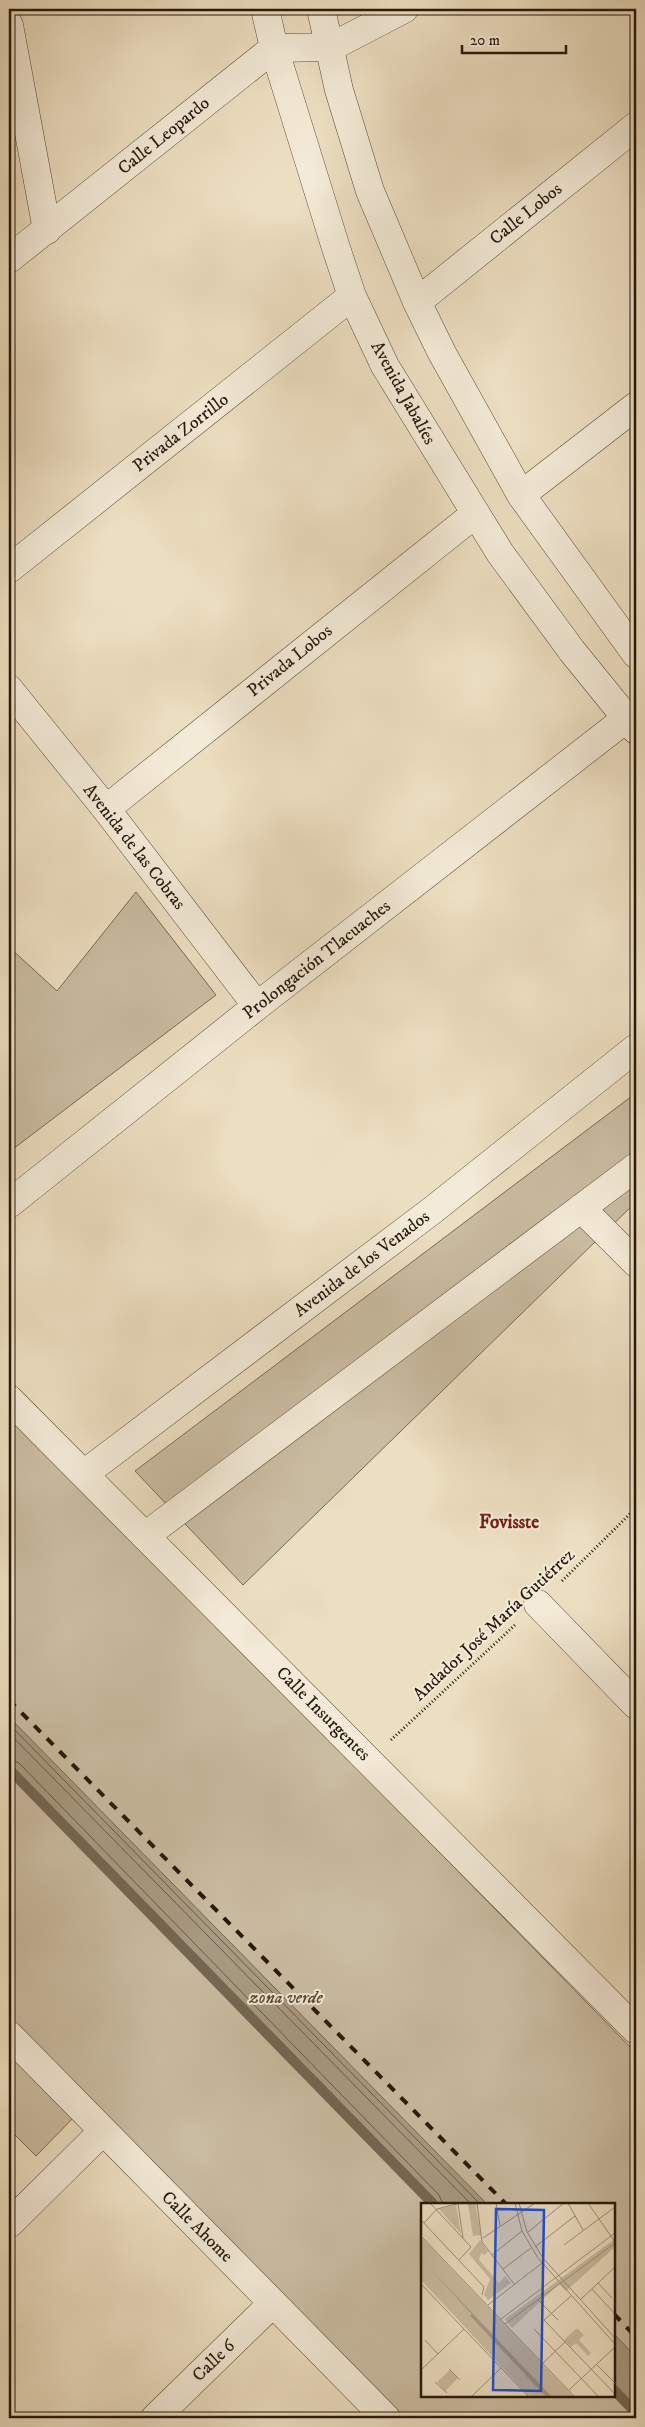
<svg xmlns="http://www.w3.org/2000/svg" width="645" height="2427" font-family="'IM FELL DW Pica',serif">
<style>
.green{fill:#cabca2;stroke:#786a56;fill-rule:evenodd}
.water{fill:#a89b83;stroke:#746753}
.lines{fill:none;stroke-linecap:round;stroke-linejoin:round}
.shore{stroke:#665a47;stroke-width:1}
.stream{stroke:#746753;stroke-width:10}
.minor-casing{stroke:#574a38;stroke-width:29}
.path{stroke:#25180b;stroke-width:3;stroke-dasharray:1 2.5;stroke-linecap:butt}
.minor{stroke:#f3ead7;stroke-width:28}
.rail{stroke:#25180b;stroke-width:4;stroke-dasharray:9 9;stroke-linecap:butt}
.labels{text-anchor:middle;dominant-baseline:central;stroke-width:4;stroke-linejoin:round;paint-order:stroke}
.street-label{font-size:18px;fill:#25180b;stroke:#f3ead7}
.park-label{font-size:18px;font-style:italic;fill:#574938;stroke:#f3ead7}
.neighbourhood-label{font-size:19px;font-weight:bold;fill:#7a1f14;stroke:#f3ead7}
.inset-river{fill:none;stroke:#a89b83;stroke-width:2.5}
.inset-road{fill:none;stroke:#9c8f78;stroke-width:1}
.view{fill:#1d4ed8;fill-opacity:0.15;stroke:#1d4ed8;stroke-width:2.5}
.inset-edge{fill:none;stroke:#25180b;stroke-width:2.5}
</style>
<rect width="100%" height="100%" fill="#ecdec1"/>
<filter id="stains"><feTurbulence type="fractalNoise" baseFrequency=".004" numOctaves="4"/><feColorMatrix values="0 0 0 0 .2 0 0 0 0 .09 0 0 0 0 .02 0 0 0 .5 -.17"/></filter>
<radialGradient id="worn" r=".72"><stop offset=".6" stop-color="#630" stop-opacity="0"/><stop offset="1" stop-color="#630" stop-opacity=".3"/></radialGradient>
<!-- green -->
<path class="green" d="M136 892 216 995 9 1152V947L57 991Z
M636 1093V1202L243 1585 135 1471Z
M9 1412 636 2053V2418H395L9 2016ZM422 2204H614V2396H422Z
M9 2039 80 2111 36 2156 9 2129Z"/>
<!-- water -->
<path class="water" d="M9 1717 487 2204H433L9 1769Z
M614 2334 636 2357V2413L614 2390Z"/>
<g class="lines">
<!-- shore -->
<path class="shore" d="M9 1724 480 2204
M9 1733 471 2204
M9 1759 19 1763 439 2195 443 2204
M9 1766 14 1768 435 2199 437 2204"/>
<!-- stream -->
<path class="stream" d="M9 1769 433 2204
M614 2390 636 2413"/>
<!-- minor casing -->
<g class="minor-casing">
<path id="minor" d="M265 9 274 48 336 248 352 296 385 366 500 553 572 651 636 730
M321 9 339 90 370 191 417 302 442 353 521 495 636 654
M9 25 47 230
M9 259 274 48 331 47 404 9
M417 302 636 126
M521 495 636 406
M9 569 352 296
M9 689 106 809 257 1006
M106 809 475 514
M9 1204 257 1006 627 718
M581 1208 636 1263
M9 1399 636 2030
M84 1474 434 1209 636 1048
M145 1536 636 1167
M538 1604 636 1705
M9 2035 386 2418
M9 2224 103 2131
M155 2418 273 2303"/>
</g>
<!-- path -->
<path class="path" d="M562 1581 636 1508
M391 1740 515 1625"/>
<!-- minor -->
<use href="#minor" class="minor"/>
<!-- rail -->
<path class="rail" d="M9 1700 506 2204
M614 2314 636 2337"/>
</g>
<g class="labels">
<!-- street labels -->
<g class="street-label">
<text transform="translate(164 136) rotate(-39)">Calle Leopardo</text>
<text transform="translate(526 214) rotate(-39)">Calle Lobos</text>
<text transform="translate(403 393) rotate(61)">Avenida Jabalíes</text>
<text transform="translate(181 433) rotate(-38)">Privada Zorrillo</text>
<text transform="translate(290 661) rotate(-39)">Privada Lobos</text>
<text transform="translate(134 847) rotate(52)">Avenida de las Cobras</text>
<text transform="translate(317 960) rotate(-38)">Prolongación Tlacuaches</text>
<text transform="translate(362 1264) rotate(-37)">Avenida de los Venados</text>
<text transform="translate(494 1625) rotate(-43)">Andador José María Gutiérrez</text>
<text transform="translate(323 1714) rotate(45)">Calle Insurgentes</text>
<text transform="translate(197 2227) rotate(45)">Calle Ahome</text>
<text transform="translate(214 2361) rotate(-44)">Calle 6</text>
</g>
<!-- park labels -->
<g class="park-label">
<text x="286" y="1998">zona verde</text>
</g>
<!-- neighbourhood labels -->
<g class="neighbourhood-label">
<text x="509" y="1522">Fovisste</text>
</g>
</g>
<!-- overview -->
<g transform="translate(421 2203)">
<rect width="194" height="194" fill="#ecdec1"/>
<path d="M54 0 60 32 52 33 47 1ZM35 2 40 31 18 6ZM0 34 152 193H108L0 77ZM194 36V44L145 88 138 81 91 125 84 116ZM59 37 67 49 63 52 60 50 58 57 78 80 84 73 90 80 67 97 63 92 69 76 48 51ZM156 125 163 132 158 137 170 150 167 153 155 140 150 144 143 137ZM29 167 37 175 24 188 16 179Z" fill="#cabca2"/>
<path d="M0 56 130 193H126Z" fill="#a89b83"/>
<path class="inset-river" d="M50 112 126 193"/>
<path class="inset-road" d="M9 0 50 44 38 57M56 0 61 39 93 81M75 0 79 23M94 0 101 28 117 55 194 141M98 0 106 29 122 55 194 135M147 0 162 27M167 0 194 39M37 1 42 35M0 17 63 84 61 92M3 20 16 6 39 0M107 29 143 0M0 33 153 193M62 35 114 0M143 42 194 4M114 44 154 13M71 52 101 28M82 66 110 45M177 80 191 95M0 81 107 193M171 86 194 111M150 93 123 117 194 191M117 97 137 117M159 97 194 64M67 102 121 60M80 116 194 30M84 121 194 40M113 126 177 193M4 137 17 151M122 160 144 139M175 161 193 179M28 166 39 177M0 167 43 126M14 179 26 190M148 187 194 144M51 193 80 165"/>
<path class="view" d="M75 6 123 7 120 188 72 187Z"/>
<rect width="194" height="194" class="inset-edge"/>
</g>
<!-- margin -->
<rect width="645" height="2427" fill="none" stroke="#ecdec1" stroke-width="30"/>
<rect x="10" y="10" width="625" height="2407" fill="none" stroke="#25180b" stroke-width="2.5"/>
<rect x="15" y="15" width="615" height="2397" fill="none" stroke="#25180b"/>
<!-- scale -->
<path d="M462 45v8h104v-8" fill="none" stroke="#25180b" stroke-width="2.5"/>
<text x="470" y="45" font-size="15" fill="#25180b" stroke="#f3ead7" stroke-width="4" paint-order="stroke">20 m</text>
<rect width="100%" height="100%" filter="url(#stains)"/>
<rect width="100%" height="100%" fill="url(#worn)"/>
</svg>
